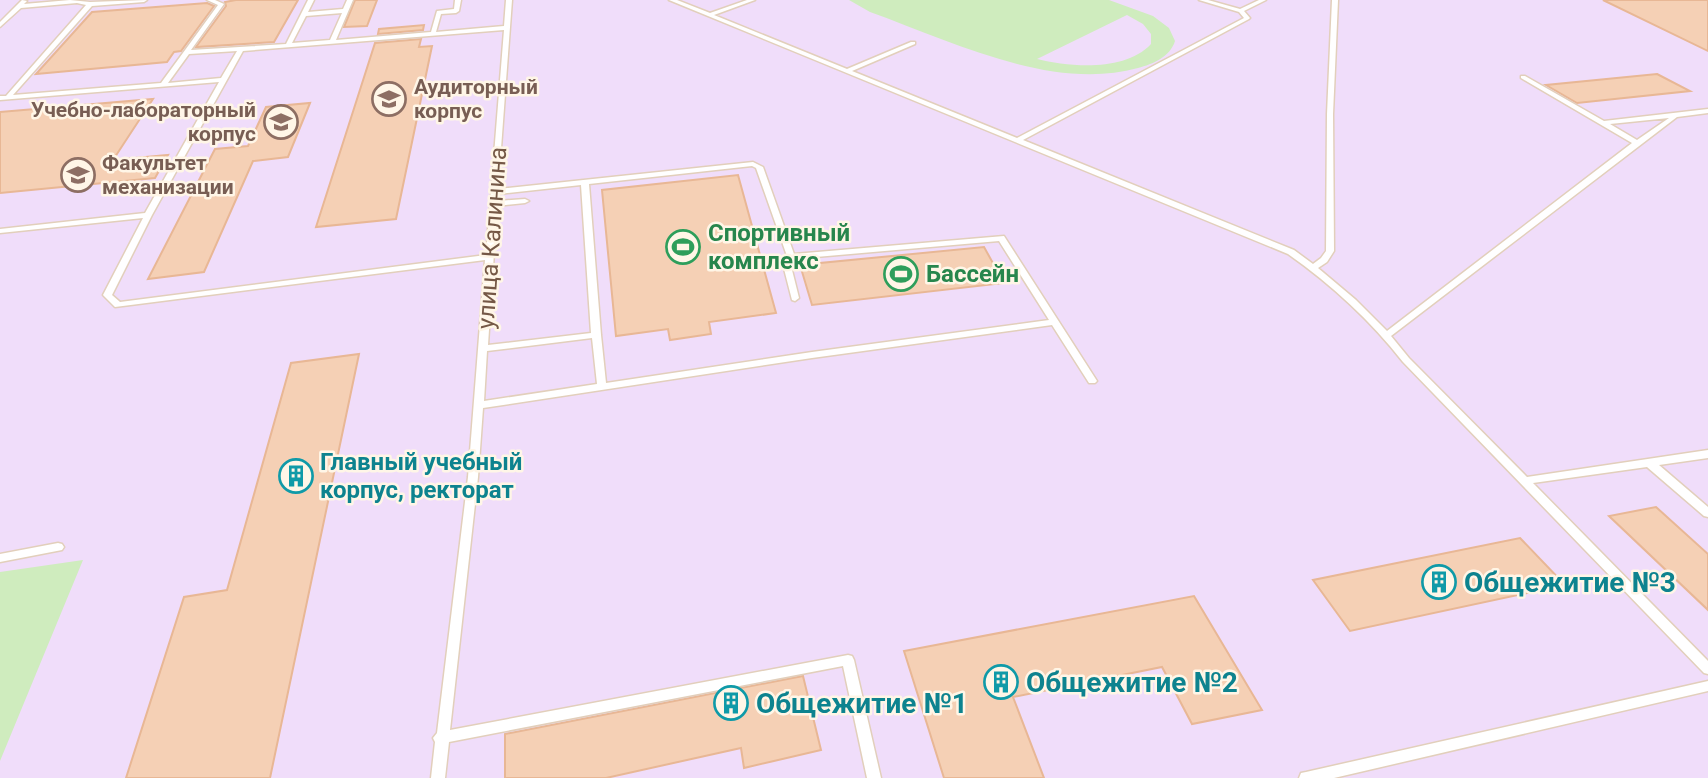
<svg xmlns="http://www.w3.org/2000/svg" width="1708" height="778" font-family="Roboto,sans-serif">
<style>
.education{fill:#f0ddfa}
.green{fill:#cfecbe;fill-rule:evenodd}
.building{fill:#f5d0b5;stroke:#e8b795;stroke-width:2}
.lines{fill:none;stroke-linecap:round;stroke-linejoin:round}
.service-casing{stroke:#e2cfbb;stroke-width:3}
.service{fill:#fff;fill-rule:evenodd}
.labels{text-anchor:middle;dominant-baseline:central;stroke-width:5;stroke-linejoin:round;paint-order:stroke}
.far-education-label{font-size:21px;font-weight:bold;fill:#785e54;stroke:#fff6e7;text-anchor:start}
.leisure-label{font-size:24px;font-weight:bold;fill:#27864d;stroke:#fff6e7;text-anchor:start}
.street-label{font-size:24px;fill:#755846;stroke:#fff6e7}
.culture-label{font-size:24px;font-weight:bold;fill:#0d838f;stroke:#fff6e7;text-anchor:start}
.near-culture-label{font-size:28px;font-weight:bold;fill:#0d838f;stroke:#fff6e7;text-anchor:start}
</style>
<rect width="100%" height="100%" fill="#fef3e0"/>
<!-- education -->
<path class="education" d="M0 0H1708V778H0Z"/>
<!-- green -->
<path class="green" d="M849 0H1109L1153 16 1169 28 1175 41C1170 57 1153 64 1138 68 1052 92 951 41 870 12ZM1127 15 1143 24 1151 34V44C1125 72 1070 67 1037 59Z
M83 560 0 761V572Z"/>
<!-- building -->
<path class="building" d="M236 0H298L274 42 196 47 226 6 225 2Z
M355 0H377L367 26 344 27Z
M1603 0H1708V51Z
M207 3 214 6 181 51 174 52 167 62 36 74 92 12Z
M424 25 423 30 378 34 379 29Z
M421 39 419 47 432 46 396 219 316 227 375 43Z
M1657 74 1690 91 1577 103 1546 85Z
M153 99 113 160 168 155 155 178 0 193V112Z
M310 103 288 157 253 161 204 272 148 279 215 149 248 146 266 107Z
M738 175 776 313 709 322 711 334 670 340 668 329 616 336 602 190Z
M984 247 1004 283 812 305 800 265Z
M359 354 270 778H126L184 597 227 590 291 363Z
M1656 507 1708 554V610L1609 516Z
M1520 538 1565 585 1350 631 1313 580Z
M1194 596 1262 710 1192 724 1162 667 1013 697 1044 778H944L904 651Z
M803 676 821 750 744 768 741 748 606 778H505V734Z"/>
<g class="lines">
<!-- service casing -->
<g class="service-casing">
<path id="service" d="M22 0 27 1 24 4 70 0 90 2 147 0 144 2 92 6 13 95 161 83 218 5 207 0H215L224 4 191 50 286 44 308 0H314L308 12 343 9 347 0H353L336 40 431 32 437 11 454 9 455 0H461L459 11 456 13 441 14 436 32 504 26 506 0H512L498 189 753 162 763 167 794 254 1004 236 1097 381 1095 383H1089L1052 325 812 358 483 408 478 477 450 730 848 655 852 656 854 660 881 778H867L843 666 449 742 445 778H431L435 742 433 738 437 733 468 477 485 260 115 307 103 295 143 218 0 233V229L145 213 219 82 0 100V96H6L86 5 77 3 21 8 0 27V22ZM342 13 330 40 292 43 306 16ZM504 30 486 255 120 302 112 295 152 215 243 51ZM237 51 221 78 168 83 189 54ZM752 166 756 168 787 256 782 261 792 300 795 301 799 298 790 262 793 259 999 241 1049 320 812 352 606 383 601 335 589 184ZM581 185 591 333 488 345 497 206 525 203 529 201 525 199 498 201V194ZM592 338 597 384 484 401 487 351Z
M669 0H677L710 13 747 0H755L714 15 847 69 911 42H915V44L852 71 1017 138 1244 18 1239 12 1199 0H1208L1240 9 1259 0H1266L1244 11 1250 18 1249 19 1023 140 1294 250 1313 264 1321 258 1326 251 1327 114 1332 0H1338L1333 114 1334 251 1327 262 1318 268 1356 300 1387 331 1632 143 1521 78V76H1525L1604 121 1708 109V113L1677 117 1391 336 1409 358 1527 477 1708 450V458L1659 465 1708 507V517L1704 516 1647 467 1533 483 1708 661V674L1704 673 1403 362C1370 320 1332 285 1288 254ZM1669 118 1637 140 1610 124Z
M58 543 62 544 64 547 62 550 0 562V554Z
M1708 681V691L1334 778H1299L1301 773 1306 772Z"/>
</g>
<!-- service -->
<use href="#service" class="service"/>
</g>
<!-- icons -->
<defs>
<g id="university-ring" transform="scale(1.75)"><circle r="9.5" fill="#fff6e7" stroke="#8d6e63" stroke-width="1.5"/><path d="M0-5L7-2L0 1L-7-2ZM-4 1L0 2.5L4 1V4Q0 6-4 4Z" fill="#8d6e63"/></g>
<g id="stadium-ring" transform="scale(1.75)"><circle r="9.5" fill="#fff6e7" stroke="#2e9e5b" stroke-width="1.5"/><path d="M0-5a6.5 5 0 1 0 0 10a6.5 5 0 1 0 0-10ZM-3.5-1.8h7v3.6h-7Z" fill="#2e9e5b"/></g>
<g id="building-ring" transform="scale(1.75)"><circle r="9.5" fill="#fff6e7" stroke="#0f9aa8" stroke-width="1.5"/><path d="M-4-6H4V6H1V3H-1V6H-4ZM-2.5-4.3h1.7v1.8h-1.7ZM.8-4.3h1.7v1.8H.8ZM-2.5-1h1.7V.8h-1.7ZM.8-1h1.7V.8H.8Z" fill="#0f9aa8"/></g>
</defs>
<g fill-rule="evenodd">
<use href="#university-ring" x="389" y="99"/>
<use href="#university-ring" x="281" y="122"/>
<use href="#university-ring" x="78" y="175"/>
<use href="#stadium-ring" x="683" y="247"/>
<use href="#stadium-ring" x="901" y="274"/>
<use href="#building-ring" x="296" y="476"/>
<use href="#building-ring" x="1439" y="582"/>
<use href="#building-ring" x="1001" y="682"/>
<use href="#building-ring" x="731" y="703"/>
</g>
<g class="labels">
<!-- far-education labels -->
<g class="far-education-label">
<text x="414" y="87">Аудиторный<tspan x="414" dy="24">корпус</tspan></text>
<text x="256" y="110" text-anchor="end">Учебно-лабораторный<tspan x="256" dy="24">корпус</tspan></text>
<text x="102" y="163">Факультет<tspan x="102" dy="24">механизации</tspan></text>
</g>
<!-- leisure labels -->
<g class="leisure-label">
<text x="708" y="233">Спортивный<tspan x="708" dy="28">комплекс</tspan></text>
<text x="926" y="274">Бассейн</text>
</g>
<!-- street labels -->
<g class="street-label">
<text transform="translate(492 238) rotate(-86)">улица Калинина</text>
</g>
<!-- culture labels -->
<g class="culture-label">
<text x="320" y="462">Главный учебный<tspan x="320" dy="28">корпус, ректорат</tspan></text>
</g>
<!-- near-culture labels -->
<g class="near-culture-label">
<text x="1464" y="582">Общежитие №3</text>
<text x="1026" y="682">Общежитие №2</text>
<text x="756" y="703">Общежитие №1</text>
</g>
</g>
</svg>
